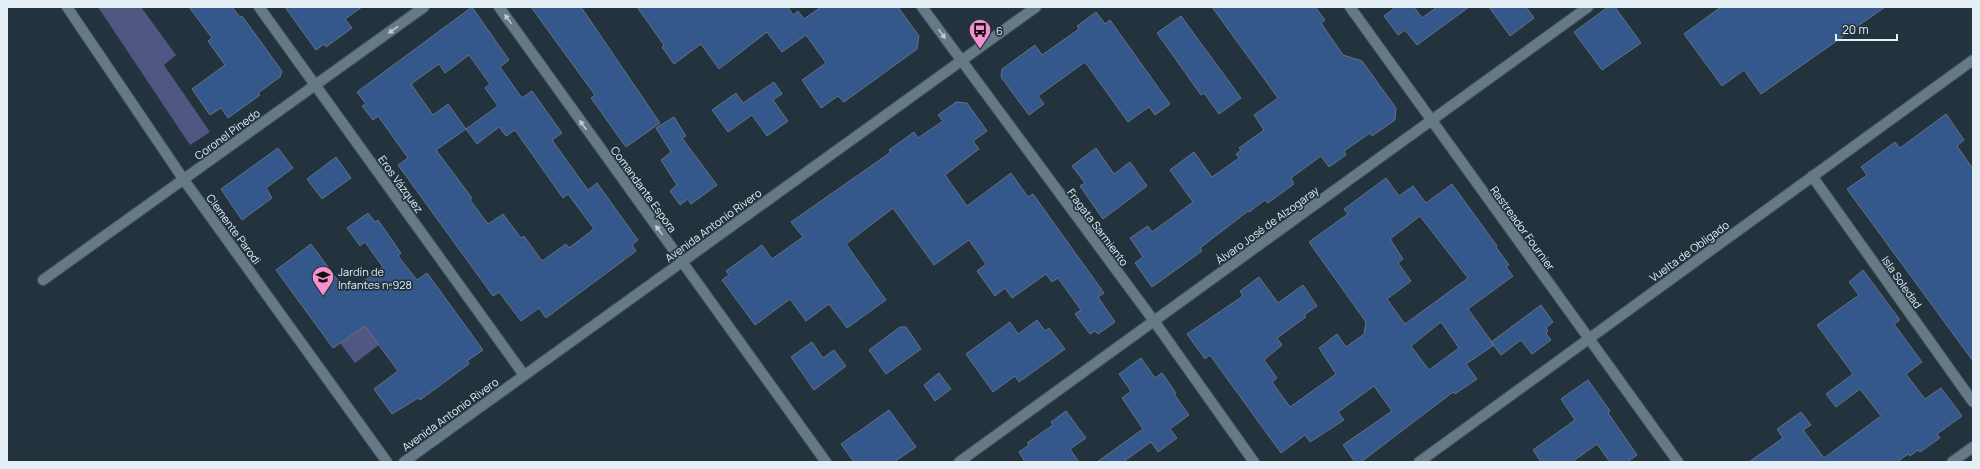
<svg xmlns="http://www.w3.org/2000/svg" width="1980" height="469" font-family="Manrope,sans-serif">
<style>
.green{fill:#525683}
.building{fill:#35588c;stroke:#667182;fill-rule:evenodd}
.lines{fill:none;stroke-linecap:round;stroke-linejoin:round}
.street-casing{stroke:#43515b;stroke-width:12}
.secondary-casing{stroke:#43515b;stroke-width:12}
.street{stroke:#667986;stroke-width:10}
.secondary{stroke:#667986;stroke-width:10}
.oneway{fill:#beccd4}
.labels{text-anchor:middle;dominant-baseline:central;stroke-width:3.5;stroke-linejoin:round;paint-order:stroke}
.poi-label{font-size:11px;fill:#e4eff6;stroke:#22333e;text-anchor:start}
.street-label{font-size:11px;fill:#e4eff6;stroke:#22333e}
</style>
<rect width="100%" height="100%" fill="#22333e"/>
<!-- green -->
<path class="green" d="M98 7H141L176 55 164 65 210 132 190 145Z
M369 323 383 342 355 363 340 343Z"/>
<!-- building -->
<path class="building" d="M189 7H232L240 17 242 16 282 71 280 77 258 93 260 95 228 118 221 108 210 115 192 89 225 65 208 41 212 38Z
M285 7H362L345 19 352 28 326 47 324 44 316 50Z
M472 7 509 60 500 67 522 98 532 91 562 133 552 140 588 190 597 183 638 240 632 245 636 251 546 318 539 308 521 321 499 292 493 296 398 165 408 158 378 116 373 120 362 106 366 104 357 92ZM469 55 490 84 485 88 498 106 466 129 448 104 433 115 411 84 439 64 445 73ZM499 127 506 136 515 130 563 198 568 194 594 229 569 248 566 244 542 261 524 236 521 238 503 214 488 224 470 200 472 198 436 150 466 129 477 144Z
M531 7H581L660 123 626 147 591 98 595 95Z
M637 7H788L793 15 798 11 804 19 821 7H898L919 36 917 49 844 102 838 96 821 108 802 80 826 63 806 35 782 52 767 32 719 69 701 44 674 64 662 47 664 45Z
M1212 7H1315L1325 20 1321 23 1343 55 1362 61 1396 108 1395 120 1372 136 1370 133 1344 151 1346 155 1329 167 1321 156 1291 178 1294 184 1268 203 1265 200 1249 212 1248 211 1200 248 1202 251 1152 287 1135 263 1143 257 1130 238 1148 226 1152 232 1193 202 1170 170 1194 152 1212 177 1239 158 1236 154 1241 150 1239 148 1264 130 1254 115 1278 98Z
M1396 7H1414L1422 18 1437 7H1469L1417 45 1405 30 1398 35 1384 16Z
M1489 7H1526L1534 18 1510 36Z
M1608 7H1615L1641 43 1602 70 1574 32Z
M1721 7H1885L1761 94 1744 70 1722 86 1684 34Z
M1096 12 1105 24 1110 20 1170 104 1155 115 1149 107 1128 122 1085 62 1038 96 1044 104 1029 115 1001 77 1002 69 1035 45 1042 55 1079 29 1077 26Z
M1181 16 1241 98 1219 114 1204 93 1201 95 1157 33Z
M774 82 782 94 773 100 788 121 767 136 752 115 728 132 712 110 736 93 743 103Z
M956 102 967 103 987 131 973 141 979 149 945 175 967 206 1011 173 1028 197 1033 194 1104 293 1098 297 1115 322 1098 334 1095 331 1090 334 1075 314 1081 310 1058 278 1052 282 1046 274 1012 298 1005 288 995 296 977 271 986 264 969 240 934 265 893 208 846 244 886 300 847 328 829 304 806 321 790 299 755 325 722 280 729 275 726 271 762 245 772 259 803 237 791 222 891 152 889 150 914 132 918 138 943 121 938 115Z
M1946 114 1964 140 1957 146 1973 169V361L1847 189 1867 175 1861 167 1895 142 1900 148Z
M674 117 686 136 682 138 717 185 691 204 688 199 680 205 670 191 677 185 661 160 671 152 656 128Z
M278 148 293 168 266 188 272 198 242 220 221 189Z
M1096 148 1114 174 1130 162 1147 186 1103 219 1080 186 1085 183 1072 166Z
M336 157 351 178 322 199 307 179Z
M1386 178 1399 196 1413 186 1426 203 1452 184 1497 246 1496 247 1509 265 1506 267 1513 276 1468 309 1494 345 1466 364 1477 379 1455 394 1453 392 1361 462H1355L1343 445 1392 411 1374 386 1338 412 1344 420 1310 442 1305 435 1281 453 1210 355 1205 359 1187 334 1243 296 1240 291 1259 277 1278 303 1303 285 1317 306 1304 315 1306 317 1277 338 1282 345 1264 360 1277 378 1272 382 1290 407 1336 374 1319 348 1337 334 1346 347 1364 334 1366 322 1309 242 1348 214 1344 209ZM1420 216 1468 278 1405 324 1387 299 1411 281 1398 263 1403 259 1390 239ZM1441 322 1459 348 1429 370 1411 346Z
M368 213 375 222 378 220 401 253 398 256 417 280 427 273 483 350 467 361 469 364 420 400 418 398 392 414 374 389 398 371 365 326 333 348 276 270 311 244 347 293 383 267 365 242 360 246 347 228Z
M1863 270 1900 320 1894 324 1922 362 1906 374 1925 399 1941 388 1962 416 1937 434 1940 438 1920 452 1918 450 1910 456 1908 454 1897 462H1749L1783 438 1777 429 1801 412 1811 425 1803 430 1824 458 1881 416 1860 389 1836 407 1826 394 1853 374 1817 325 1859 295 1849 282Z
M1541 305 1553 322 1546 328 1548 331 1546 333 1551 340 1532 354 1521 340 1501 355 1491 342Z
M1037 320 1045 331 1049 328 1065 349 1019 382 1015 376 993 392 966 354 1010 322 1018 334Z
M900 327H906L921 349 886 374 869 350Z
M812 342 823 358 834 350 846 366 814 390 791 357Z
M1141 358 1155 378 1162 373 1176 393 1174 394 1189 415 1170 429 1177 438 1158 452 1151 442 1123 462H1097L1143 429 1122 398 1131 391 1119 374Z
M939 373 951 389 935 401 924 385Z
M1588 380 1610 411 1608 413 1637 455 1627 462H1610L1597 444 1572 462H1541L1533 450 1575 420 1561 399Z
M889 410 916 447 894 462H854L841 444Z
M1066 411 1086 438 1070 449 1079 462H1025L1019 452 1029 445 1027 443 1053 425 1051 422Z"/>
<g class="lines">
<!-- street casing -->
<g class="street-casing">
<path id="street" d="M67 7 184 180 387 462
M259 7 524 375
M499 7 826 462
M922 7 1154 321 1254 462
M1350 7 1678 462
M1812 176 1973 402
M43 280 424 7
M959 462 1588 7
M1419 462 1973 60
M1952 462 1973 447"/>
</g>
<!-- secondary casing -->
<g class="secondary-casing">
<path id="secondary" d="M404 462 1036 7"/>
</g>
<!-- street -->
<use href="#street" class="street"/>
<!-- secondary -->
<use href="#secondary" class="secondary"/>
</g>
<!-- one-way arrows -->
<defs><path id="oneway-solid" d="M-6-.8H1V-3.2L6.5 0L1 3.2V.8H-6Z"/></defs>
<g class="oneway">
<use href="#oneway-solid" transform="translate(508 19) rotate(-126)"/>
<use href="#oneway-solid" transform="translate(393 30) rotate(144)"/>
<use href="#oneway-solid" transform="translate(942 34) rotate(54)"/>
<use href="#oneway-solid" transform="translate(583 125) rotate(-126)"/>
<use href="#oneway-solid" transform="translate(659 230) rotate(-126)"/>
</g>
<!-- icons -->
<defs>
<g id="bus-pin" transform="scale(1.15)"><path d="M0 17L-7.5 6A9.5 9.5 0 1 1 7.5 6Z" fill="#f690cf" stroke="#22333e"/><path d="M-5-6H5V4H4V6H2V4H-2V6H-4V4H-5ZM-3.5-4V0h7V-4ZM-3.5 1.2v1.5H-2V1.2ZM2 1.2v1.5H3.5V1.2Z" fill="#111"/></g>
<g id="school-pin" transform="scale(1.15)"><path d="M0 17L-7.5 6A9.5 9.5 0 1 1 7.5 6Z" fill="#f690cf" stroke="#22333e"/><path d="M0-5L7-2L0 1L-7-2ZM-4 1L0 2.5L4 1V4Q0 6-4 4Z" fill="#111"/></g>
</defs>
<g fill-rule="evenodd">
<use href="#bus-pin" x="980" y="30"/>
<use href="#school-pin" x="323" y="277"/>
</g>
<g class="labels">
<!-- poi labels -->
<g class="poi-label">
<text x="996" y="30">6</text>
<text x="338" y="271">Jardín de<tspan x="338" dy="13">Infantes nº928</tspan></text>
</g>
<!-- street labels -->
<g class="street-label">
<text transform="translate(227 134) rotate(-36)">Coronel Pinedo</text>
<text transform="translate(401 184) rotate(54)">Eros Vázquez</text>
<text transform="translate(644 189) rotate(54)">Comandante Espora</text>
<text transform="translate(713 225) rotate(-36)">Avenida Antonio Rivero</text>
<text transform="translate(1267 225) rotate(-36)">Álvaro José de Alzogaray</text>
<text transform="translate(1098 227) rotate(53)">Fragata Sarmiento</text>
<text transform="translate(1523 228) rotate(54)">Rastreador Fournier</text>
<text transform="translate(234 229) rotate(54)">Clemente Parodi</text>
<text transform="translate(1689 251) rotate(-36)">Vuelta de Obligado</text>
<text transform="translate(1902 282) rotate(55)">Isla Soledad</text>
<text transform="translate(450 414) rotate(-36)">Avenida Antonio Rivero</text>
</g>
</g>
<!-- border -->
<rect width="1980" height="469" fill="none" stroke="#e4eff6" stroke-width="16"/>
<!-- scale -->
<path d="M1836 34v6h61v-6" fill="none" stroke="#e4eff6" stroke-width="2"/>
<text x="1842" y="34" font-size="12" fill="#e4eff6" stroke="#22333e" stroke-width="3" paint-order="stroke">20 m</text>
</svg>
